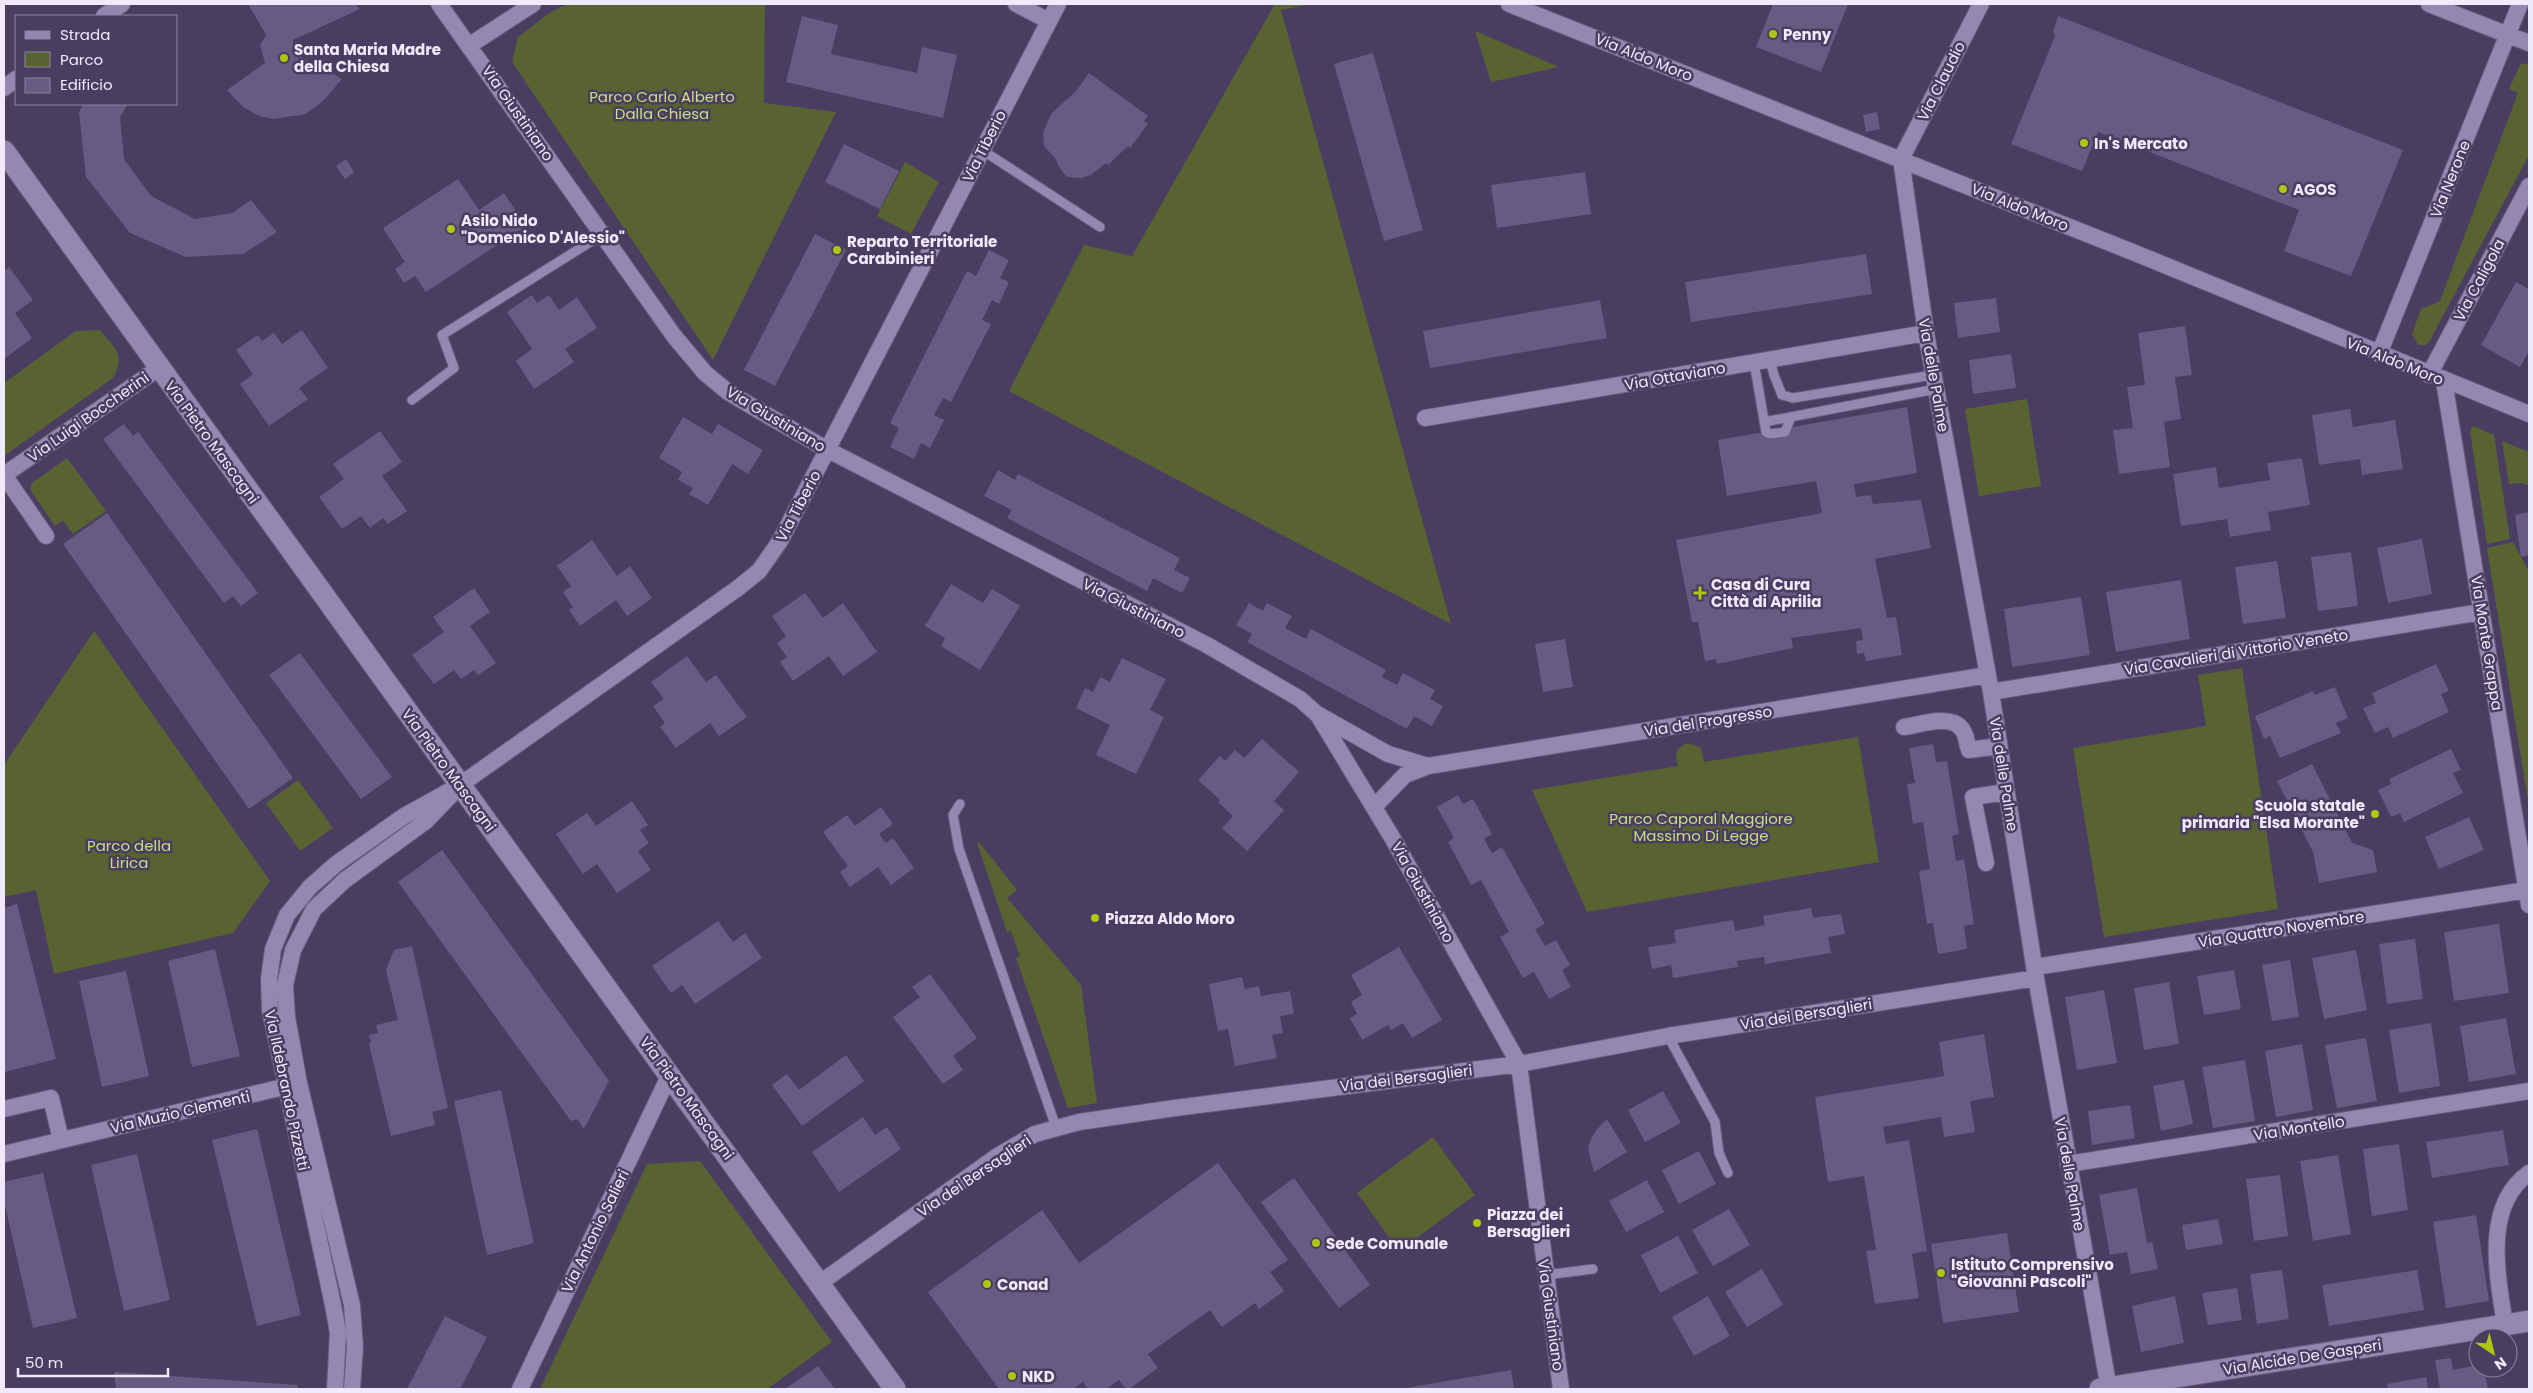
<svg xmlns="http://www.w3.org/2000/svg" width="2533" height="1393" font-family="Poppins,sans-serif">
<style>
.green{fill:#596332}
.building{fill:#665b80}
.lines{fill:none;stroke-linecap:round;stroke-linejoin:round}
.service-casing{stroke:#655b78;stroke-width:11}
.minor-casing{stroke:#655b78;stroke-width:18}
.tertiary-casing{stroke:#655b78;stroke-width:23}
.service{stroke:#9488b0;stroke-width:9}
.minor{stroke:#9488b0;stroke-width:16}
.tertiary{stroke:#9488b0;stroke-width:21}
.poi-dot{fill:#adc60e;stroke:#493e61;stroke-width:2}
.labels{text-anchor:middle;dominant-baseline:central;stroke-width:5;stroke-linejoin:round;paint-order:stroke}
.poi-label{font-size:15px;font-weight:bold;fill:#efeafc;stroke:#493e61;text-anchor:start}
.street-label{font-size:15px;fill:#efeafc;stroke:#493e61}
.park-label{font-size:15px;fill:#cbdf80;stroke:#493e61}
</style>
<rect width="100%" height="100%" fill="#493e61"/>
<!-- green -->
<path class="green" d="M568 4H765L764 103 836 112 713 360 512 62 518 37 551 12Z
M1275 4H1311L1281 10 1451 624 1009 391 1084 245 1132 256Z
M1475 31 1559 67 1491 82Z
M2521 63 2529 65V155L2429 342 2425 345H2418L2412 334 2421 309 2440 301 2518 93 2509 89Z
M905 162 939 182 911 234 877 216Z
M100 330C115 348 126 355 113 378L4 456V383L76 331Z
M2027 399 2041 486 1979 496 1965 409Z
M2473 426 2494 435 2510 539 2487 544 2470 431Z
M2502 441 2529 452V486L2523 483 2509 484Z
M67 458 106 511 73 534 63 521 55 526 30 489 32 483Z
M2513 542 2529 572V807L2487 548Z
M94 631 270 881 233 933 54 974 36 890 4 897V765Z
M2242 668 2278 909 2104 937 2073 748 2206 726 2198 675Z
M1858 737 1879 862 1587 912 1532 790 1678 766C1674 755 1676 747 1688 743L1701 748 1704 762Z
M298 780 333 828 300 851 266 803Z
M979 842 1017 890 1007 898 1081 985 1097 1103 1068 1108 1016 958 1020 956 1011 931 1007 932 977 843Z
M1433 1137 1475 1195 1399 1251 1357 1193Z
M700 1161 832 1342 767 1389H540L647 1164Z"/>
<!-- building -->
<path class="building" d="M248 4H355L360 9 293 40V52L342 79 324 100 306 114 273 119 259 116 243 107 227 90 265 63 260 45 266 35Z
M1773 4H1848L1821 72 1756 47Z
M802 16 838 25 831 54 917 73 922 47 957 55 943 118 786 82Z
M2058 16 2403 150 2351 276 2284 251 2299 210 2098 132 2082 171 2011 144 2055 36 2053 32Z
M1373 53 1423 230 1384 241 1334 64Z
M1089 73 1148 116 1144 121 1148 124 1130 148 1128 146 1108 165 1106 163 1091 175 1081 178 1067 177 1059 167 1055 158 1044 146 1043 133 1051 114 1076 91Z
M83 104H128L120 117 124 159 151 196 195 219 232 213 251 200 277 232 243 254 186 257 130 233 86 177 79 112Z
M1877 112 1880 129 1866 132 1863 115Z
M844 144 899 171 880 209 825 182Z
M346 159 354 172 345 179 336 166Z
M1585 172 1591 214 1497 228 1491 185Z
M458 179 479 210 504 193 526 226 426 292 415 276 404 283 395 269 405 262 383 228Z
M815 234 846 250 775 386 744 370Z
M989 250 1009 260 1000 278 1009 282 999 304 992 300 982 320 991 324 951 402 943 398 934 415 944 420 930 448 921 443 914 459 890 447 899 428 890 423 967 271 976 276Z
M1866 254 1872 294 1691 322 1685 282Z
M9 267 33 300 15 313 32 338 4 359V271Z
M2516 282 2529 289V351L2520 367 2481 345Z
M532 295 537 303 549 295 559 310 577 297 597 328 565 349 574 362 534 389 516 361 532 349 507 312Z
M1996 298 2000 332 1958 338 1954 303Z
M1600 300 1607 338 1430 368 1423 331Z
M2185 326 2192 375 2175 377 2181 419 2164 422 2170 467 2119 474 2113 430 2133 428 2127 387 2145 385 2138 333Z
M302 330 328 368 299 388 308 399 269 426 240 384 253 374 236 350 258 335 262 341 274 333 282 344Z
M2011 354 2016 388 1973 394 1969 360Z
M1907 407 1917 473 1854 484 1856 497 1871 495 1873 504 1921 500 1931 548 1875 559 1887 618 1896 617 1902 655 1866 661 1864 653 1857 654 1856 641 1863 640 1861 628 1791 638 1793 648 1717 664 1716 659 1705 661 1698 622H1692L1676 540 1822 513 1816 481 1727 496 1718 440Z
M2350 409 2353 427 2395 420 2403 469 2362 475 2360 459 2319 465 2312 415Z
M683 417 712 434 718 424 763 450 748 474 732 464 708 505 689 494 693 488 678 480 682 472 659 458Z
M124 424 133 436 138 432 258 593 241 606 233 596 224 603 103 439Z
M380 431 402 462 382 476 407 511 388 524 383 518 370 528 361 516 342 529 319 497 344 479 333 464Z
M2302 458 2310 505 2268 512 2271 530 2230 537 2227 519 2181 526 2173 474 2216 467 2219 488 2270 480 2267 463Z
M998 470 1015 480 1018 474 1180 558 1174 570 1190 578 1182 593 1153 578 1147 591 1007 518 1012 510 984 496Z
M2529 512V555L2521 557 2515 515Z
M107 513 293 778 249 809 63 544Z
M2422 539 2432 594 2388 603 2377 548Z
M592 540 617 576 630 566 652 598 627 616 616 600 580 626 569 610 573 607 563 592 571 586 557 566Z
M2351 552 2358 606 2318 611 2311 557Z
M2277 561 2286 618 2243 624 2235 567Z
M2181 580 2190 639 2116 652 2106 592Z
M951 584 983 603 992 589 1020 606 980 670 941 646 945 638 925 626Z
M474 588 490 612 470 626 496 663 478 675 474 670 461 679 454 670 434 684 412 655 444 632 433 617Z
M805 593 823 618 843 603 877 652 843 676 829 656 793 681 780 662 787 657 777 643 786 636 772 616Z
M2081 597 2090 655 2012 667 2004 609Z
M1249 603 1263 611 1267 603 1292 616 1285 628 1306 639 1311 629 1386 670 1382 677 1397 685 1403 673 1435 690 1430 699 1443 706 1432 726 1414 716 1407 729 1247 642 1252 634 1236 625Z
M1565 639 1573 687 1543 692 1535 644Z
M300 653 392 777 361 799 269 675Z
M687 656 706 682 716 675 747 717 719 736 710 723 676 748 660 727 665 723 653 706 664 699 651 682Z
M1122 658 1166 679 1150 710 1164 717 1136 774 1096 755 1110 725 1076 708 1085 688 1093 692 1100 677 1110 682Z
M2436 664 2449 691 2441 694 2449 712 2393 738 2388 727 2375 733 2363 708 2376 703 2372 693Z
M2335 687 2348 718 2336 723 2341 733 2280 758 2270 736 2264 739 2255 716 2313 691 2315 695Z
M1262 739 1299 772 1274 801 1284 810 1247 851 1222 828 1233 816 1218 802 1220 800 1198 780 1220 756 1225 761 1235 750 1244 758Z
M1933 744 1936 762 1947 761 1959 834 1952 836 1956 861 1964 859 1974 924 1964 926 1967 949 1938 954 1933 923 1927 924 1919 871 1930 869 1923 822 1913 824 1907 784 1915 783 1909 748Z
M2451 749 2461 770 2453 773 2463 793 2404 822 2400 813 2391 817 2378 790 2391 784 2389 779Z
M2312 764 2352 843 2373 850 2377 872 2319 883 2313 852 2277 781Z
M1458 795 1463 804 1473 799 1492 834 1484 839 1492 853 1502 847 1545 924 1535 929 1545 946 1556 940 1570 965 1562 970 1571 987 1549 999 1534 972 1523 978 1500 937 1509 932 1481 880 1471 885 1448 842 1454 838 1437 807Z
M632 801 648 825 640 830 649 843 638 851 651 870 617 893 597 864 583 874 556 834 587 813 596 826Z
M881 807 893 824 879 834 886 843 893 838 914 868 891 885 878 867 850 887 840 872 848 866 823 832 847 815 855 826Z
M2469 817 2484 850 2439 869 2425 837Z
M442 850 609 1081 584 1129 577 1119 571 1121 398 882Z
M17 904 56 1059 5 1072 4 908Z
M1811 908 1813 918 1841 914 1845 934 1828 937 1831 953 1765 964 1764 957 1737 961 1738 967 1673 978 1671 965 1652 969 1648 947 1676 943 1674 930 1733 920 1735 931 1765 925 1763 916Z
M718 921 733 942 745 933 762 958 695 1004 682 985 671 993 652 966Z
M2499 924 2509 993 2454 1001 2444 932Z
M2415 939 2423 999 2387 1004 2379 944Z
M412 946 448 1108 432 1112 435 1125 391 1136 369 1044 371 1042 369 1035 378 1033 376 1025 398 1020 386 970 394 950Z
M1399 947 1442 1020 1412 1038 1403 1023 1391 1030 1388 1025 1362 1040 1350 1018 1357 1014 1351 1002 1362 995 1351 975Z
M215 949 240 1056 192 1067 168 961Z
M2356 950 2367 1010 2324 1019 2312 958Z
M2290 960 2299 1017 2272 1021 2262 965Z
M2234 970 2241 1009 2204 1015 2197 976Z
M126 971 149 1076 102 1087 79 981Z
M930 974 977 1038 953 1056 963 1070 943 1084 893 1017 920 997 912 987Z
M1242 977 1245 989 1259 986 1261 996 1290 991 1294 1014 1280 1016 1283 1033 1272 1035 1277 1058 1235 1066 1228 1029 1218 1031 1209 984Z
M2169 982 2179 1044 2144 1050 2134 988Z
M2104 990 2117 1063 2077 1070 2065 997Z
M2506 1018 2516 1074 2469 1082 2460 1026Z
M2431 1023 2440 1086 2399 1093 2389 1030Z
M1984 1034 1994 1097 1970 1101 1975 1132 1944 1137 1941 1117 1883 1127 1886 1144 1909 1140 1927 1251 1912 1254 1919 1298 1875 1304 1866 1251 1876 1250 1864 1176 1828 1182 1815 1097 1944 1076 1939 1042Z
M2366 1038 2377 1101 2337 1108 2325 1045Z
M2302 1044 2313 1110 2276 1117 2265 1051Z
M846 1055 864 1081 802 1126 772 1085 787 1074 799 1090Z
M2245 1060 2255 1121 2213 1128 2202 1067Z
M2184 1080 2193 1124 2161 1131 2153 1086Z
M501 1090 534 1243 487 1255 454 1101Z
M1663 1091 1681 1123 1645 1142 1628 1110Z
M2130 1105 2135 1138 2092 1145 2088 1111Z
M863 1117 875 1135 887 1127 901 1149 839 1192 812 1152Z
M1607 1119 1627 1152 1594 1172 1588 1149 1590 1141 1597 1129Z
M257 1129 301 1315 257 1326 212 1140Z
M2503 1130 2509 1165 2432 1178 2426 1142Z
M2399 1144 2408 1210 2372 1216 2363 1149Z
M1699 1151 1716 1184 1679 1204 1662 1170Z
M137 1154 170 1300 124 1311 91 1165Z
M2338 1155 2351 1234 2313 1241 2300 1161Z
M1218 1163 1288 1260 1270 1272 1284 1291 1259 1309 1255 1303 1222 1327 1210 1310 1148 1354 1158 1368 1129 1389H1126L1119 1380 1106 1389H1088L1083 1382 1073 1389H999L928 1292 1042 1210 1079 1263Z
M43 1173 77 1318 33 1328 4 1201V1182Z
M2280 1175 2288 1236 2254 1241 2246 1179Z
M1294 1178 1370 1285 1339 1308 1261 1202Z
M1647 1180 1664 1212 1626 1232 1609 1201Z
M2137 1188 2147 1243 2152 1242 2158 1269 2131 1274 2127 1252 2110 1255 2099 1195Z
M1729 1209 1750 1245 1713 1266 1692 1230Z
M2476 1215 2489 1301 2446 1308 2433 1222Z
M2218 1219 2223 1244 2186 1250 2182 1225Z
M2007 1233 2019 1312 1943 1323 1931 1244Z
M1678 1236 1698 1273 1660 1293 1641 1255Z
M1762 1269 1783 1305 1747 1327 1725 1292Z
M2282 1270 2289 1319 2257 1324 2250 1274Z
M2417 1270 2424 1310 2329 1326 2322 1285Z
M2237 1288 2242 1320 2208 1325 2202 1293Z
M1708 1296 1730 1336 1694 1356 1672 1317Z
M2175 1296 2184 1343 2141 1352 2132 1306Z
M445 1316 487 1337 460 1389H407Z
M2451 1358 2453 1370 2478 1365V1368H2484L2488 1389H2440L2435 1360Z
M818 1366 835 1389H785Z
M1511 1370 1514 1389H1406V1388Z
M114 1372 298 1385 297 1389H116Z
M2426 1377 2428 1389H2388L2387 1384Z"/>
<g class="lines">
<!-- service casing -->
<g class="service-casing">
<path id="service" d="M982 150 1100 227
M1770 360 1774 375 1782 395 1793 398 1933 375
M1754 362 1766 432 1770 434 1785 432 1791 417
M412 400 454 368 442 335 603 234
M1764 422 1936 389
M960 804 953 815 959 849 1056 1127
M1668 1036 1715 1122 1719 1153 1728 1173
M1546 1275 1593 1269"/>
</g>
<!-- minor casing -->
<g class="minor-casing">
<path id="minor" d="M439 4 674 336 705 373 728 392 753 407 828 450 1207 645 1300 699 1318 715 1393 839 1519 1064 1561 1389
M1016 4 1049 21
M1509 4 2135 253 2529 414
M1981 4 1901 159 1926 333 1991 692 2036 978 2109 1389
M2429 4 2529 43
M104 16 122 4
M470 45 533 4
M4 88 16 79
M2379 354 2520 4
M2429 375 2529 186
M2444 381 2529 905
M1425 418 1926 333
M46 536 4 475 159 368
M1991 692 2481 612
M1319 715 1388 754 1428 766 1988 675
M1904 727C1919 725 1950 714 1961 728 1967 734 1966 742 1969 750L1999 746
M1374 807 1405 775 1428 766
M1986 863 1973 797 2006 792
M2035 967 2527 890
M4 1109 51 1098 61 1140
M4 1154 296 1084
M2068 1164 2529 1091
M820 1283 996 1157 1035 1134 1079 1122 1175 1108 1519 1064 1668 1036 2036 978
M2505 1325C2498 1278 2482 1206 2529 1173
M335 1389 338 1333 333 1305 270 1010 269 979 273 949 287 915 310 887 336 864 404 816 460 785 738 588 759 571 780 541 1058 4
M352 1389 355 1347 352 1305 299 1083 287 1017 285 985 293 950 314 909 345 880 426 821 454 792
M520 1389 670 1074"/>
</g>
<!-- tertiary casing -->
<g class="tertiary-casing">
<path id="tertiary" d="M4 151C299 565 600 975 895 1389
M2100 1389 2529 1321"/>
</g>
<!-- service -->
<use href="#service" class="service"/>
<!-- minor -->
<use href="#minor" class="minor"/>
<!-- tertiary -->
<use href="#tertiary" class="tertiary"/>
</g>
<!-- markers -->
<g class="poi-dot">
<circle cx="1773" cy="34" r="5"/>
<circle cx="284" cy="58" r="5"/>
<circle cx="2084" cy="143" r="5"/>
<circle cx="2283" cy="189" r="5"/>
<circle cx="451" cy="229" r="5"/>
<circle cx="837" cy="250" r="5"/>
<path d="M1697.5 585.5h5v5h5v5h-5v5h-5v-5h-5v-5h5z"/>
<circle cx="2375" cy="814" r="5"/>
<circle cx="1095" cy="918" r="5"/>
<circle cx="1477" cy="1223" r="5"/>
<circle cx="1316" cy="1243" r="5"/>
<circle cx="1941" cy="1273" r="5"/>
<circle cx="987" cy="1284" r="5"/>
<circle cx="1012" cy="1376" r="5"/>
</g>
<g class="labels">
<!-- poi labels -->
<g class="poi-label">
<text x="1783" y="34">Penny</text>
<text x="294" y="49">Santa Maria Madre<tspan x="294" dy="17">della Chiesa</tspan></text>
<text x="2094" y="143">In's Mercato</text>
<text x="2293" y="189">AGOS</text>
<text x="461" y="220">Asilo Nido<tspan x="461" dy="17">"Domenico D'Alessio"</tspan></text>
<text x="847" y="241">Reparto Territoriale<tspan x="847" dy="17">Carabinieri</tspan></text>
<text x="1711" y="584">Casa di Cura<tspan x="1711" dy="17">Città di Aprilia</tspan></text>
<text x="2365" y="805" text-anchor="end">Scuola statale<tspan x="2365" dy="17">primaria "Elsa Morante"</tspan></text>
<text x="1105" y="918">Piazza Aldo Moro</text>
<text x="1487" y="1214">Piazza dei<tspan x="1487" dy="17">Bersaglieri</tspan></text>
<text x="1326" y="1243">Sede Comunale</text>
<text x="1951" y="1264">Istituto Comprensivo<tspan x="1951" dy="17">"Giovanni Pascoli"</tspan></text>
<text x="997" y="1284">Conad</text>
<text x="1022" y="1376">NKD</text>
</g>
<!-- street labels -->
<g class="street-label">
<text transform="translate(1644 57) rotate(22)">Via Aldo Moro</text>
<text transform="translate(1941 81) rotate(-63)">Via Claudio</text>
<text transform="translate(518 113) rotate(55)">Via Giustiniano</text>
<text transform="translate(984 146) rotate(-63)">Via Tiberio</text>
<text transform="translate(2450 179) rotate(-68)">Via Nerone</text>
<text transform="translate(2020 207) rotate(22)">Via Aldo Moro</text>
<text transform="translate(2479 280) rotate(-62)">Via Caligola</text>
<text transform="translate(2395 361) rotate(22)">Via Aldo Moro</text>
<text transform="translate(1934 375) rotate(80)">Via delle Palme</text>
<text transform="translate(1675 376) rotate(-10)">Via Ottaviano</text>
<text transform="translate(88 417) rotate(-35)">Via Luigi Boccherini</text>
<text transform="translate(776 419) rotate(31)">Via Giustiniano</text>
<text transform="translate(212 442) rotate(54)">Via Pietro Mascagni</text>
<text transform="translate(798 506) rotate(-62)">Via Tiberio</text>
<text transform="translate(1134 608) rotate(27)">Via Giustiniano</text>
<text transform="translate(2487 643) rotate(81)">Via Monte Grappa</text>
<text transform="translate(2236 652) rotate(-9)">Via Cavalieri di Vittorio Veneto</text>
<text transform="translate(1708 721) rotate(-9)">Via del Progresso</text>
<text transform="translate(449 770) rotate(54)">Via Pietro Mascagni</text>
<text transform="translate(2004 774) rotate(81)">Via delle Palme</text>
<text transform="translate(1423 892) rotate(61)">Via Giustiniano</text>
<text transform="translate(2281 929) rotate(-9)">Via Quattro Novembre</text>
<text transform="translate(1806 1014) rotate(-9)">Via dei Bersaglieri</text>
<text transform="translate(1406 1078) rotate(-7)">Via dei Bersaglieri</text>
<text transform="translate(287 1090) rotate(78)">Via Ildebrando Pizzetti</text>
<text transform="translate(687 1098) rotate(54)">Via Pietro Mascagni</text>
<text transform="translate(180 1112) rotate(-13)">Via Muzio Clementi</text>
<text transform="translate(2299 1128) rotate(-9)">Via Montello</text>
<text transform="translate(2070 1174) rotate(80)">Via delle Palme</text>
<text transform="translate(974 1176) rotate(-34)">Via dei Bersaglieri</text>
<text transform="translate(595 1231) rotate(-64)">Via Antonio Salieri</text>
<text transform="translate(1551 1315) rotate(82)">Via Giustiniano</text>
<text transform="translate(2302 1357) rotate(-9)">Via Alcide De Gasperi</text>
</g>
<!-- park labels -->
<g class="park-label">
<text x="662" y="96">Parco Carlo Alberto<tspan x="662" dy="17">Dalla Chiesa</tspan></text>
<text x="1701" y="818">Parco Caporal Maggiore<tspan x="1701" dy="17">Massimo Di Legge</tspan></text>
<text x="129" y="845">Parco della<tspan x="129" dy="17">Lirica</tspan></text>
</g>
</g>
<!-- border -->
<rect width="2533" height="1393" fill="none" stroke="#efeafc" stroke-width="10"/>
<!-- legend -->
<rect x="15" y="15" width="162" height="90" fill="#493e61" stroke="#8b839f"/>
<rect x="25" y="31" width="25" height="8" fill="#9488b0" stroke="#8b839f"/>
<text x="60" y="40" font-size="15" fill="#efeafc">Strada</text>
<rect x="25" y="52" width="25" height="15" fill="#596332" stroke="#8b839f"/>
<text x="60" y="65" font-size="15" fill="#efeafc">Parco</text>
<rect x="25" y="78" width="25" height="15" fill="#665b80" stroke="#8b839f"/>
<text x="60" y="90" font-size="15" fill="#efeafc">Edificio</text>
<!-- north arrow -->
<g transform="translate(2493 1353) rotate(145)"><circle r="24" fill="#493e61" stroke="#8b839f"/>
<path d="M0-4L9 19L0 12L-9 19Z" fill="#adc60e"/>
<text y="-8" font-size="14" font-weight="bold" text-anchor="middle" fill="#efeafc">N</text>
</g>
<!-- scale -->
<path d="M18 1368v8h150v-8" fill="none" stroke="#efeafc" stroke-width="2.5"/>
<text x="25" y="1368" font-size="15" fill="#efeafc" stroke="#493e61" stroke-width="4" paint-order="stroke">50 m</text>
</svg>
